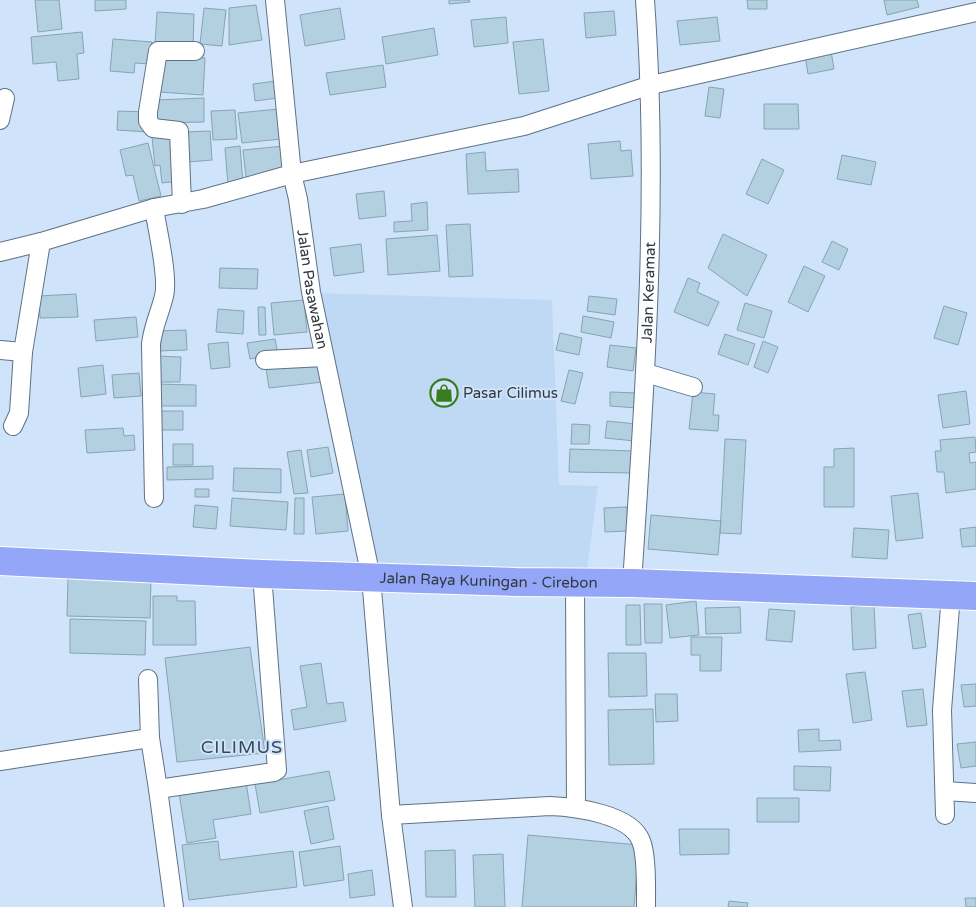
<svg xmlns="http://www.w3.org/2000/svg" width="976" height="907" font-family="'Varela Round',sans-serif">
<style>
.built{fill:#bfd8f4}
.building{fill:#b2d0df;stroke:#87a4b2}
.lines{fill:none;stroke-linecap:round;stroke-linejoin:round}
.street-casing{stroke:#5f7185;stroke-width:20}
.highway-casing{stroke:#fff;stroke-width:30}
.street{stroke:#fff;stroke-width:18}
.highway{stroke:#94a6f7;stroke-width:28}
.labels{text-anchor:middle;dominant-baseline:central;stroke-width:4;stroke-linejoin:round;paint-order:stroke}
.street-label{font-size:15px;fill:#313942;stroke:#cfe3fa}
.poi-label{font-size:15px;fill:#313942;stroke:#cfe3fa;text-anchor:start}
.quarter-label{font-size:18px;letter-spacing:1px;fill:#37475a;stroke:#cfe3fa}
</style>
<rect width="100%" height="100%" fill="#cfe3fa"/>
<!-- built -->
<path class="built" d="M314 293 552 300 559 485 598 486 586 576 368 565Z"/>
<!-- building -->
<path class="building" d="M35 0H59L62 29 38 32Z
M95 0H126V9L95 11Z
M449 0H469L470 2 449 4Z
M747 0H767V9H748Z
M884 0H917L919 7 887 15Z
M256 5 262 40 229 45V8Z
M204 8 226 10 222 46 200 44Z
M340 8 345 39 305 46 300 15Z
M614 11 616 35 586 38 584 13Z
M157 12 194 14 193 47 155 45Z
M506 17 508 43 474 47 471 20Z
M717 17 720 41 680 45 677 21Z
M434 28 438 55 386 64 382 37Z
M82 32 84 53 77 54 79 79 58 81 56 62 33 64 31 37Z
M113 39 152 42 150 64 135 63 134 73 110 71Z
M543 39 549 91 519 94 513 42Z
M831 51 834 69 808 74 805 55Z
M161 55 205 58 203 95 159 92Z
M383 65 386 87 330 95 326 73Z
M276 81 278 98 255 101 253 84Z
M709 87 724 89 720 118 705 116Z
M204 98V122L156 123V100Z
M764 104H798L799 129H764Z
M278 109 281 139 242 143 238 113Z
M235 110 237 139 213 140 211 111Z
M118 111 148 112 147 132 117 130Z
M210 131 212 160 188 162 185 132Z
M173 135 179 181 162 183 160 165 155 166 152 137Z
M620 141 621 151 631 150 633 176 591 179 588 144Z
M148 143 161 196 139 201 133 175 126 176 120 150Z
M240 146 243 184 228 185 225 148Z
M284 146 287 173 246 177 243 150Z
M485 152 486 171 518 169 519 192 468 194 466 154Z
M842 155 876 162 871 185 837 179Z
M762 159 784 170 768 204 746 194Z
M384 191 386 216 359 219 356 194Z
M427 202 428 230 394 232V222L412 221 411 204Z
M470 224 473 276 449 277 446 225Z
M723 234 767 255 747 296 708 268Z
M437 235 440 271 388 275 386 239Z
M832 241 848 249 839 270 822 262Z
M361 244 364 272 334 276 330 248Z
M804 266 825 276 808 312 788 302Z
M220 268 258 269 257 289 219 288Z
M688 278 700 283 697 292 719 302 708 326 674 312Z
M76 294 78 317 40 318 39 296Z
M589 296 617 299 615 315 587 311Z
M304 300 307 332 274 335 271 303Z
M745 303 772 311 764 338 737 330Z
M944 306 967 313 958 345 934 338Z
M258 307H265L266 335H259Z
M218 309 244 311 243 334 216 332Z
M583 316 614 322 611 338 581 332Z
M136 317 138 337 96 341 94 320Z
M186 330 187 350 157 351V331Z
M560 333 582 338 579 355 556 350Z
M725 334 755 344 748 365 718 354Z
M275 339 278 354 250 359 247 343Z
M763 341 778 347 768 373 754 367Z
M228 342 230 367 211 369 208 344Z
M610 345 636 348 633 371 607 367Z
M156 356 181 357 180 382H155Z
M320 361 323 382 269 388 266 368Z
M103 365 106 394 81 397 78 368Z
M569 370 583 373 575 404 561 401Z
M139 373 141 396 114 398 112 375Z
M155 384 196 385V406H155Z
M966 391 970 424 943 428 938 395Z
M610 392 638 393 637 408 610 406Z
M693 392 715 394 713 415H719L718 431 689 429Z
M156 411H183V430H156Z
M607 421 637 424 635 441 605 438Z
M572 424 590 425 589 444H571Z
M123 428 124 436 134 435 135 450 87 453 85 430Z
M975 437 976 452 969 453 970 463 976 462V489L946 493 944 472H937L935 451H941L940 440Z
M725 439 746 440 741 534 720 533Z
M173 444H193V465H173Z
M328 447 333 473 311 477 307 450Z
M854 448V507H824V467H834V449Z
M570 449 634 451 633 473 569 472Z
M301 450 308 493 294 494 287 452Z
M213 466V479L167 480V467Z
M234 468 281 469V493L233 491Z
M195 489H209V497H195Z
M918 493 923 538 896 541 891 496Z
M345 494 348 531 316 534 312 497Z
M232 498 288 502 286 530 230 526Z
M295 498H304V534H294Z
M195 505 218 507 216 529 193 527Z
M627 507 628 531 605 532 604 508Z
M651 515 721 521 718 555 648 549Z
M976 527V546L962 547 960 529Z
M854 528 889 530 887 559 852 557Z
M68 578 151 580 150 618 67 616Z
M153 596H177V601H195L196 645H153Z
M696 601 699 635 670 638 666 605Z
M644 604H662V643H645Z
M626 605H640L641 645H626Z
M874 605 876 648 853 650 851 607Z
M740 607 741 633 706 634 705 608Z
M769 609 795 611 792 642 766 640Z
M921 613 926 647 913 649 908 615Z
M70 619 146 621 145 655 70 653Z
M691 637H722L721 671H700V655H691Z
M250 647 265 753 177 762 165 658Z
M608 653H646L647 696 609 697Z
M321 663 327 704 343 702 346 721 294 730 291 710 307 707 300 666Z
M865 672 872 720 853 723 846 674Z
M976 684V706L964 707 961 685Z
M923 689 927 725 907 727 902 691Z
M655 694H677L678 721 656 722Z
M653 709 654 764 609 765 608 710Z
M819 729V741L840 740 841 750 799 752 798 730Z
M976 742V766L961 768 957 744Z
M794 766 831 767 830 791 794 790Z
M329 771 335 800 260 813 255 784Z
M246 782 251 814 213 820 216 838 187 843 179 793Z
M757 798H799V822H757Z
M328 806 334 839 311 844 304 811Z
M679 829H729V854L680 855Z
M528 835 639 845 634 907H522Z
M218 841 220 860 293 851 297 887 189 900 182 845Z
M340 846 344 880 304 886 299 852Z
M455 850 456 897H426L425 851Z
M503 854 505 907H475L473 855Z
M372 870 375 895 350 898 348 874Z
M965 898H976V907H966Z
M729 901 748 903 747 907H728Z"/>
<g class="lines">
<!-- street casing -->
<g class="street-casing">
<g id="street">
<path id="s1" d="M275 0 292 174 298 199 311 292 371 577 391 815 403 907"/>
<path d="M0 120 5 98"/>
<path d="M182 204 179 131 153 128 148 121V112L158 51H195"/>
<path d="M0 252 41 242 154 208 203 199 292 174 524 126 651 85 976 12"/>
<path d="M0 350 23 352 19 413 13 426"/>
<path d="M23 352 41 242"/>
<path d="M265 360 324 357"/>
<path d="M646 373 693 387"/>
<path d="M154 498 151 344C153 326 160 313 164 296 169 277 157 229 154 208"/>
<path d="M575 583 576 807"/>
<path id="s2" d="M632 583C645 389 659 194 645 0"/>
<path d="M148 679 150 738 158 789 274 772 277 770 262 574"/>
<path d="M0 761 150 738"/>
<path d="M158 789 174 907"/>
<path d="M945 791 976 793"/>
<path d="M391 815 550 806C575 807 631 814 641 841 647 855 646 891 646 907"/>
<path d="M945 815 942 710 951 594"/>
</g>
</g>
<!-- highway casing -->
<g class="highway-casing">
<g id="highway">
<path id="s3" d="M0 561 262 574 516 582 632 583 976 596"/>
</g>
</g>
<!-- street -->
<use href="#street" class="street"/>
<!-- highway -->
<use href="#highway" class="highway"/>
</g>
<!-- icons -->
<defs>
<g id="shop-ring" transform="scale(1.4375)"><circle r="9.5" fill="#cfe3fa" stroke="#387c1f" stroke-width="1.5"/><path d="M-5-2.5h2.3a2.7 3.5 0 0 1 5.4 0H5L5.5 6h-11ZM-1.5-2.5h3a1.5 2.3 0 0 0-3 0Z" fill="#387c1f"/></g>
</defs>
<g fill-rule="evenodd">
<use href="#shop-ring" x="444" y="393"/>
</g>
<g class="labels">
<!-- street labels -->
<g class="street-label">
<text stroke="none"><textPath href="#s1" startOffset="292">Jalan Pasawahan</textPath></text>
<text stroke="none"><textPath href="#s2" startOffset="291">Jalan Keramat</textPath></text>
<text stroke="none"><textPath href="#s3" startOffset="489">Jalan Raya Kuningan - Cirebon</textPath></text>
</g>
<!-- poi labels -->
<g class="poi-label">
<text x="463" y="393">Pasar Cilimus</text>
</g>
<!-- quarter labels -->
<g class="quarter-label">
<text x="242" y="747">CILIMUS</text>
</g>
</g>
</svg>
